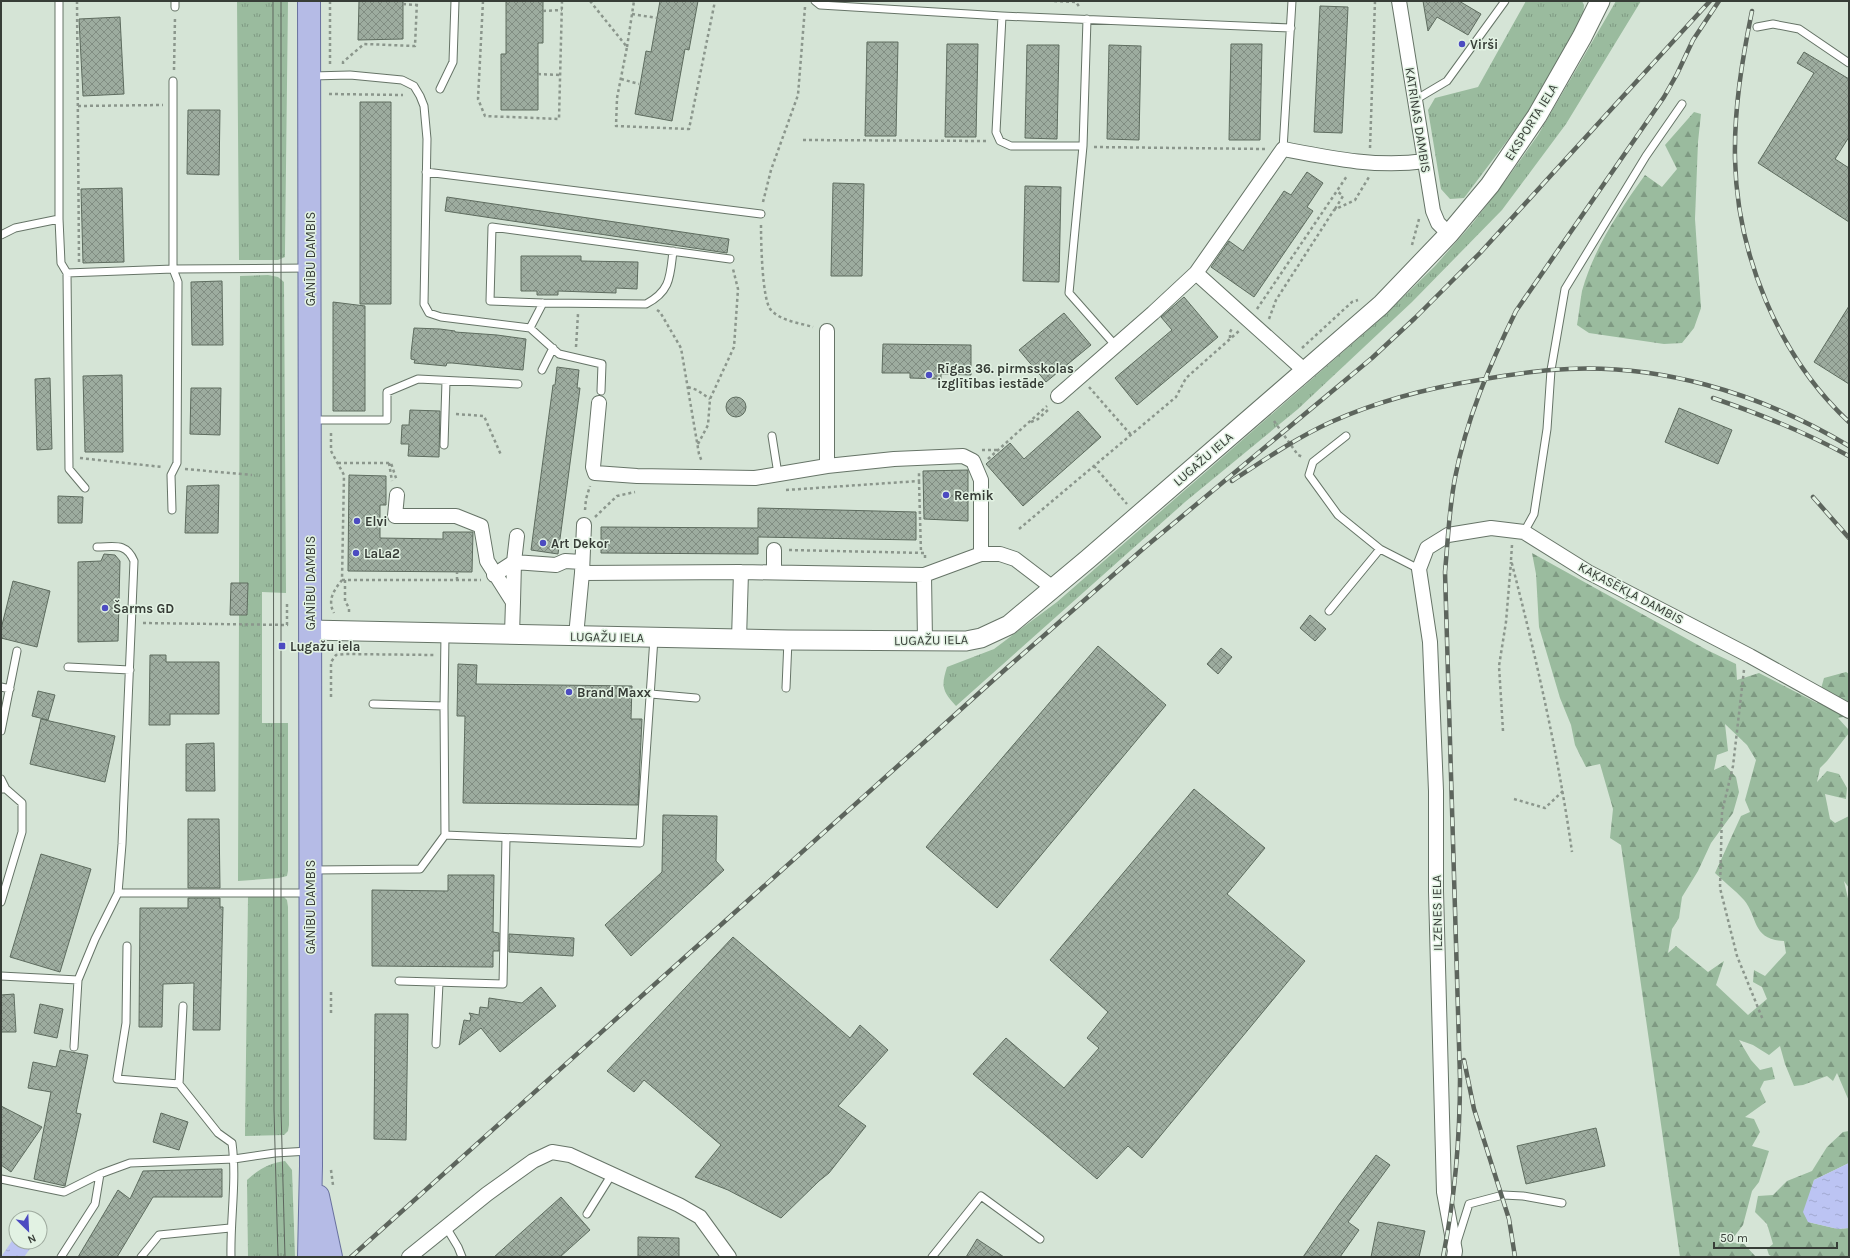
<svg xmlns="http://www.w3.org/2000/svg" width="1850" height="1258" font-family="Karla,sans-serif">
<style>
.grass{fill:url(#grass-tufts)}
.forest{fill:url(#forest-firs);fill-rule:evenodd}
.water{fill:url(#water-ripples)}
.building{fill:url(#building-cross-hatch);stroke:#5e6c5f}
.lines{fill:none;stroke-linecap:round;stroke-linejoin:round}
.lane-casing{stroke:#667467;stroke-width:9}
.street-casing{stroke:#667467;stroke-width:16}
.secondary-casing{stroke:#667467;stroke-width:21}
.primary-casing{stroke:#69719e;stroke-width:24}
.path{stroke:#8b968c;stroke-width:2.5;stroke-dasharray:3 3;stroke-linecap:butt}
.lane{stroke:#fff;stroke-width:7}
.street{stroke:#fff;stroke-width:14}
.secondary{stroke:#fff;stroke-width:19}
.primary{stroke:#b5bbe6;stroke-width:22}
.tram{stroke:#5d655d;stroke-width:1}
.rail-casing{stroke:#5d655d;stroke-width:4.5}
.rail{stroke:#e2f2e3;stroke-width:3;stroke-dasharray:9;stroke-linecap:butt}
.poi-dot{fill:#4c4bc1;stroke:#e2f2e3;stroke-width:1.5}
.labels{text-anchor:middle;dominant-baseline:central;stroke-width:3;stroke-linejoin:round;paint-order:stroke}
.poi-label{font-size:13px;font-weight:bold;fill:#373d37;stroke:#e2f2e3;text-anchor:start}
.street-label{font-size:13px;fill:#373d37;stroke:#e2f2e3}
</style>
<defs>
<pattern id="grass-tufts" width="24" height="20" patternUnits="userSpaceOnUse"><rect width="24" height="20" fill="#9abb9e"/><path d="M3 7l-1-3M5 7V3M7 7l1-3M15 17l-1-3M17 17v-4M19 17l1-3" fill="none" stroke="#7e9982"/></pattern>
<pattern id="forest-firs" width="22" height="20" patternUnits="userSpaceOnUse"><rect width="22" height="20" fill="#9abb9e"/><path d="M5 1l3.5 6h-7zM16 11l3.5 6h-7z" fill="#7e9982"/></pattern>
<pattern id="water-ripples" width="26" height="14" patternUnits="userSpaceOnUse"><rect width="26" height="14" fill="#bcc4f3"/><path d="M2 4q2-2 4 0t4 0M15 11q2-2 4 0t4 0" fill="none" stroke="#a2a9d1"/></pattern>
<pattern id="building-cross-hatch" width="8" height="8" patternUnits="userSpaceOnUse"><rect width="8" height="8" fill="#9dac9f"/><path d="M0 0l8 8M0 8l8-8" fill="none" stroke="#818d82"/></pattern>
</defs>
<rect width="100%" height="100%" fill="#d5e4d6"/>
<!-- grass -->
<path class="grass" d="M237 1H288L285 250V257L278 260H239Z
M1526 1H1582L1584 5 1583 19 1525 117 1464 198 1450 199 1441 189 1428 110 1435 98 1478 87Z
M1616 1H1641L1566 124 1502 210 1412 302 1298 409 1185 502 956 706C942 691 941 686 947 667L994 649 1057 602 1383 317 1435 266 1472 224 1504 183 1538 135Z
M268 275 278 277 284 282 286 593 262 592V723H288V871L287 876 279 878 238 881 239 615H247L248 583H239L240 276Z
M283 896 287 900 288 907 289 1125 288 1131 284 1135 245 1136 248 897Z
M285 1161 292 1170 295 1257H248L247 1180C259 1169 269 1163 285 1161Z"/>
<!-- forest -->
<path class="forest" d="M1694 112 1701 114 1698 142 1695 219 1701 308 1694 328 1682 343 1664 344 1589 333 1577 325C1579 314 1580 302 1582 291 1594 248 1619 211 1645 175L1662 187 1677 169 1665 145Z
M1532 553 1707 650 1736 664 1737 680 1759 673 1817 703 1824 678 1846 672 1849 674V716L1838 718 1848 729 1849 733 1827 761 1820 768 1817 782 1827 771 1839 774 1847 788 1846 799 1825 794 1830 819 1835 823 1849 816V888L1844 881 1849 903V1101L1837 1073 1833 1081 1827 1076 1803 1085 1794 1086 1785 1064 1780 1046 1769 1055 1753 1045 1739 1040 1751 1060 1760 1070 1772 1067 1775 1079 1764 1081 1760 1089 1766 1102 1745 1117 1754 1119 1760 1132 1752 1146 1769 1151 1759 1182 1752 1191 1743 1225 1730 1242 1744 1244 1756 1257H1680L1621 845 1610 838 1613 809 1600 764 1586 767 1575 745 1571 725 1560 698 1539 627 1536 574ZM1725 724 1747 745 1756 760 1745 800 1750 812 1741 816 1715 873C1724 882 1735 890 1744 900 1758 917 1752 940 1784 941L1786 953 1765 976 1754 970 1753 982 1762 987 1767 999 1748 1015 1716 985 1724 961 1708 972 1676 946 1668 953 1672 929 1679 918 1682 897 1698 871 1711 843 1733 813 1739 792 1736 777 1725 765 1714 770 1717 755 1728 751Z
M1849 1131V1163L1814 1180 1810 1195 1808 1222 1838 1229 1849 1228V1257H1773L1769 1255 1767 1249 1773 1244 1767 1224 1755 1212 1758 1196 1773 1195 1787 1181 1812 1171 1827 1147 1843 1132Z"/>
<!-- water -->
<path class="water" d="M1849 1163V1228L1838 1229 1808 1222 1803 1212 1814 1180Z
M16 1235V1242H35L24 1257H1Z"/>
<!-- building -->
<path class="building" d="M359 1H403V39L358 40Z
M506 1H543V43H538V110H501V54H506Z
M660 1H698L689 50 685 49 672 121 635 114 646 51 651 52Z
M1423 1H1459L1481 14 1468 35 1437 17 1428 31Z
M1320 6 1348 7 1342 133 1314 132Z
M120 17 124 94 83 96 79 19Z
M867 42H898L896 136H865Z
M947 44H978L976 137H945Z
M1231 44H1262L1260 140H1229Z
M1027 45H1059L1057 139 1025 138Z
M1109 45 1141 46 1139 140 1107 139Z
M1804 52 1849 79V137L1835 159 1849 168V222L1758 163 1814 73 1797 63Z
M360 102H391V304H360Z
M188 110H220L219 175 187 174Z
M1307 172 1323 183 1307 207 1313 211 1254 297 1211 267 1229 241 1243 251 1284 191 1291 195Z
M833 183 864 184 862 276H831Z
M1025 186 1061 187 1059 282 1023 281Z
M122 188 124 262 83 263 81 189Z
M447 197 729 239 727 253 445 211Z
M521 256H581V261L638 262 637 289 616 288V293L558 291V295H537V291H521Z
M222 281 223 345H192L191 282Z
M1184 297 1218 337 1137 405 1115 378 1172 330 1161 317Z
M333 302 365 306V411H333Z
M1849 306V384L1814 362Z
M1064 313 1091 345 1046 382 1019 350Z
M414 328 440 329 455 331V332L497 335 526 339 523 370 452 363H447L446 366 414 363 415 360 411 359V353Z
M883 344 971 345V375L941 374V379L910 378V373H882Z
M557 367 579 370 577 388H580L558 554 531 550 553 385H555Z
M122 375 123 452H85L83 376Z
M50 378 52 449 37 450 35 379Z
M191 388H221L220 435 190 434Z
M726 407a10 10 0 1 1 20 0a10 10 0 1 1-20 0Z
M1679 408 1732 430 1718 464 1665 442Z
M410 410 440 411 439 457 408 456 409 444H401L402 425H409Z
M1078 411 1101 437 1023 506 986 464 1010 443 1024 459Z
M968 470V521L924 519 923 471Z
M349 475 386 476V505H380V538L443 539V532H473L472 572 348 571Z
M219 485 218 533H185L187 486Z
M58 496 83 497 82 523H58Z
M758 508 916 512V540L758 537V554L601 553V527L758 528Z
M104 554 115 555 120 561 118 641 78 642V562L101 561Z
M13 581 50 591 37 647 1 638V629Z
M231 583H248L247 615H230Z
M1310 615 1326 629 1315 641 1300 628Z
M1098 646 1166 705 997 908 926 847Z
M1221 648 1232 657 1218 674 1207 664Z
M150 655H166V662H219V714H170V725H149Z
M458 664 477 665 476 684 632 686 631 719H642L638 805 463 803 465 716H457Z
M38 691 55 695 48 720 32 716Z
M41 719 115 736 105 782 30 764Z
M214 743 215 791H186V744Z
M1194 789 1265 848 1227 894 1305 961 1142 1158 1128 1146 1097 1179 973 1074 1006 1038 1064 1088 1099 1048 1087 1038 1108 1012 1050 960Z
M663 815 717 816 716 861 724 870 631 956 605 925 662 872Z
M188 819H219L220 888H188Z
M41 854 91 869 60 972 10 957Z
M448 875H494L493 932 499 933V951H493V967L372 966V890L448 891Z
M188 898H220V907H223L220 1030H193L194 983 163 984 162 1027H139L140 908H188Z
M509 934 574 938 573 956 509 952Z
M733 937 850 1038 860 1025 888 1050 838 1106 866 1126 829 1173 819 1181 781 1218 728 1190 695 1177 721 1145 644 1080 634 1092 607 1071Z
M541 987 556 1006 500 1052 481 1028 459 1045 464 1020 470 1021 471 1016 469 1013 479 1015 480 1007 488 1008 489 998 522 1003Z
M14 994 16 1032H1V995Z
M40 1004 63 1009 57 1038 34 1033Z
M375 1014H408L406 1140 374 1139Z
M60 1050 88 1055 76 1113 81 1114 65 1186 34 1179 51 1092 28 1088 33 1062 56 1067Z
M1 1106 42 1127 11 1172 1 1165Z
M161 1113 188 1122 179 1150 153 1142Z
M1596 1128 1605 1166 1526 1184 1517 1146Z
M1376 1155 1390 1165 1348 1222 1359 1230 1340 1257H1303L1338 1206Z
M222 1169V1197H153L117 1257H78L118 1190 130 1199 143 1171Z
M561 1197 590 1230 560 1257H494Z
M1378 1222 1425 1231 1419 1257H1371Z
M638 1237 679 1238V1257H638Z
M977 1239 1004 1257H966Z"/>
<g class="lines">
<!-- lane casing -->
<g class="lane-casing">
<path id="lane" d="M59 1V219
M815 1 820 5 1002 16 1291 28
M175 7V1
M1002 16 996 132 1000 141 1011 146H1083
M1087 19 1083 146 1069 293 1115 345
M1757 27 1773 24 1799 29 1849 63
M312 76 350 75 402 80 414 86 420 96 424 106 427 139 424 304 429 313 441 317 530 328 559 354 602 364 601 391
M440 89 453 62 455 1
M1415 100 1447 81 1505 1
M1283 149 1292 1
M426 172 761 214
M1 235 15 228 59 219 61 263 67 273 173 269 308 268
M673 251C670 276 671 291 646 304L543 303 490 301 492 227 730 259
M67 273 69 469 85 488
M530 328 543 303
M542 370 553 348
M313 420H387V392L418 379 518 384
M772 436 778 474
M1346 436 1313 462 1309 475 1338 515 1380 549 1419 569
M444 445 446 381
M172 510 171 475 177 463 178 282 173 269V81
M1524 532 1534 514 1547 429 1551 370 1565 289 1646 156 1682 104
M97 547C114 547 126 542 134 561L122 844 118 893H309
M1329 611 1380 549
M68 667 130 670
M1 687 10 689
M786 688 788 640
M651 694 696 698
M373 704 444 706 445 835 640 843 654 638
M444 706 445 634
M1 731 17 651
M1 779 6 789
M1 789H6L22 803V832L1 902
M314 870 420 869 445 835
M127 946 126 1023 117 1079 179 1084 218 1133 232 1143C237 1181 230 1219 231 1257
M1 976 78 980
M399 981 503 984 506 838
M436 1044 439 983
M74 1047 78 980 95 939 118 893
M179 1084 183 1006
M1 1179 64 1192 100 1174 130 1163 234 1159 275 1153 309 1151
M587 1214 612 1174
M446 1227 458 1247 462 1257
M1456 1245 1469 1204 1503 1195 1523 1196 1562 1203
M61 1257 95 1204 100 1174
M141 1257 159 1235 230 1228
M932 1257 981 1196 1040 1239"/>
</g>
<!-- street casing -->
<g class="street-casing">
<path id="street" d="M1399 1 1433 211 1438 223 1449 234
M1196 273 1305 371
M827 331V466
M1058 396 1153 313 1196 273 1283 149C1330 158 1377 168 1425 161
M599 403 593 467 595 473 637 476 755 478 827 466 894 459 963 456 973 461 981 480V554
M397 495 395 516H456L481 526 487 561 513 602 512 634
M774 572V550
M582 573 741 572 924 575 981 554H1000L1015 559 1053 588
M494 575 514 562 556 565 565 561 582 562
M924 575 925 641
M513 602 514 562 517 536
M576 636 582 573 584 525
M739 639 741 572
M409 1257 487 1194 533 1161 552 1152 570 1155 679 1205 700 1217 729 1257
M1454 1257 1455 1251 1444 1192 1436 891V791L1430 642 1419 569 1427 548 1448 535 1491 528 1524 532 1588 572 1750 656 1849 711"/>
</g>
<!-- secondary casing -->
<g class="secondary-casing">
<path id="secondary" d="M310 630 788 640 966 641 981 638 1009 625 1088 559 1381 305 1449 234 1490 185 1537 116 1582 37 1600 1"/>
</g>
<!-- primary casing -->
<g class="primary-casing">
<path id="primary" d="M318 1196 331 1257
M309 1257 311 1166 309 1"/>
</g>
<!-- path -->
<path class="path" d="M77 1 79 262
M483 1 478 99 485 116 559 119 562 1
M590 1 627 47 617 98 616 126 689 129 715 1
M1054 1 1076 2 1080 8
M403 4 417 5
M543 11 562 10
M632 14 657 18
M627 47 634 1
M330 64V1
M343 64V62L364 44 415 46 417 1
M174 70 175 17
M538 74 560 75
M621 79 639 84
M329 94 403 95
M78 106 163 105
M803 140 987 141
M1094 147 1265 149
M1370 148 1375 1
M763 202 771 170 798 95 805 7
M1335 209 1343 196 1337 191
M761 225C761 241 762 301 771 310 781 321 800 323 813 327
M1412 245 1419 219
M1257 309 1347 176
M657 310 660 312 681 348 699 454 702 462
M1269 319 1276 300 1334 210 1355 200 1369 177
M1230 338V332L1233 327
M576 347 578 314
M1302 348 1352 302 1358 300
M688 387 697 390 710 399
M1089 387 1131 435
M456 414 484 416 501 455
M1274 421 1298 455 1303 457
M1031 422 1038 419 1050 408
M331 433V451L344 475 342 580C334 590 327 600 334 613
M698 444 708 425 710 399 734 347 738 289 733 269
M982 450H997
M80 458 162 467
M988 459 1047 406
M338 463H391L397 481
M389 463 392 481
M1094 466 1127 504
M185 469 252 475
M919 481 921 553
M786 490 919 481V471
M585 510 586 499 590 486
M595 517 617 496 635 492
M1019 529 1176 397 1186 378 1239 331
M1512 545 1511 560C1536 657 1558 753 1572 852
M789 550 925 553V560
M342 580H481
M345 580V601L349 608V614
M457 580V572
M143 623 287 625V602
M1744 670 1733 766 1722 812 1720 888 1737 956 1763 1020
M331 697V662L336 655 345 654 434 655
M1503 731 1499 666 1506 622 1511 562
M1514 799 1545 808 1563 791
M331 1013V992
M331 1170 333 1185"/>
<!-- lane -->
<use href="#lane" class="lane"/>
<!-- street -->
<use href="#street" class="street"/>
<!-- secondary -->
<use href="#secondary" class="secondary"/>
<!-- primary -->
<use href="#primary" class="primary"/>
<!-- tram -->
<path class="tram" d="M273 1 274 1110 278 1257
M281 1V1110L285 1257"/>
<!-- rail casing -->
<g class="rail-casing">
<path id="rail" d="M1752 11C1742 60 1734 109 1735 159 1737 254 1778 356 1849 422
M1713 398C1760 414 1805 432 1849 456
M1232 481C1264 460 1296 438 1331 422 1378 401 1428 388 1479 380 1503 376 1527 372 1551 370 1656 361 1760 393 1849 446
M1813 497 1849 538
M1464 1060 1474 1109 1509 1219 1515 1257
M351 1257 1008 667 1144 548 1372 358 1415 318 1480 253 1710 1
M1443 1257C1455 1197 1460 1139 1460 1078L1445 572C1448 540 1449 509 1455 478 1466 420 1490 364 1516 311L1664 97 1677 74 1693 40 1719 1"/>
</g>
<!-- rail -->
<use href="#rail" class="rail"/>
</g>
<!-- markers -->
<g class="poi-dot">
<circle cx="1462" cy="44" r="4"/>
<circle cx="929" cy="375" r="4"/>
<circle cx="946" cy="495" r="4"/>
<circle cx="357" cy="521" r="4"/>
<circle cx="543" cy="543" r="4"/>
<circle cx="356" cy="553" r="4"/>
<circle cx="105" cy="608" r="4"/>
<rect x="278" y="642" width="8" height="8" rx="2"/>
<circle cx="569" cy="692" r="4"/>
</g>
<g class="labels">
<!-- poi labels -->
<g class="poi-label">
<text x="1470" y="44">Virši</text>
<text x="937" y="368">Rīgas 36. pirmsskolas<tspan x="937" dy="15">izglītības iestāde</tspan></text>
<text x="954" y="495">Remik</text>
<text x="365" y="521">Elvi</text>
<text x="551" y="543">Art Dekor</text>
<text x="364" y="553">LaLa2</text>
<text x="113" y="608">Šarms GD</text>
<text x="290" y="646">Lugažu iela</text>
<text x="577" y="692">Brand Maxx</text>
</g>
<!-- street labels -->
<g class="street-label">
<text transform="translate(1418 120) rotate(81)">KATRĪNAS DAMBIS</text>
<text transform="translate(1531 122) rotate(-58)">EKSPORTA IELA</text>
<text transform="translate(310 259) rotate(-90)">GANĪBU DAMBIS</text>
<text transform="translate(1203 459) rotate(-41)">LUGAŽU IELA</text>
<text transform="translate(310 583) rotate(-90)">GANĪBU DAMBIS</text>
<text transform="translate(1631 593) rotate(28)">KAĶASĒKĻA DAMBIS</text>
<text transform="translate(607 637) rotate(1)">LUGAŽU IELA</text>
<text transform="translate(931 640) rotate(-1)">LUGAŽU IELA</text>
<text transform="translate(310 907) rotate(-90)">GANĪBU DAMBIS</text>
<text transform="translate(1437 913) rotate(-91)">ILZENES IELA</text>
</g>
</g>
<!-- border -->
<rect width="1850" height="1258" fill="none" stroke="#373d37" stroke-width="4"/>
<!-- north arrow -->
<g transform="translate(28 1230) rotate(156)"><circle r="19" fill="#e2f2e3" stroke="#9eaa9e"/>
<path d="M0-3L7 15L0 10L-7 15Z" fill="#4c4bc1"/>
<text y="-6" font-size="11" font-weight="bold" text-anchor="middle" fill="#373d37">N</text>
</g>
<!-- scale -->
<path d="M1714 1242v6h123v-6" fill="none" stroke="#373d37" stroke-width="2"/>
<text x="1720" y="1242" font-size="12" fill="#373d37" stroke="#e2f2e3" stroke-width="3" paint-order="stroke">50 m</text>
</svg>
